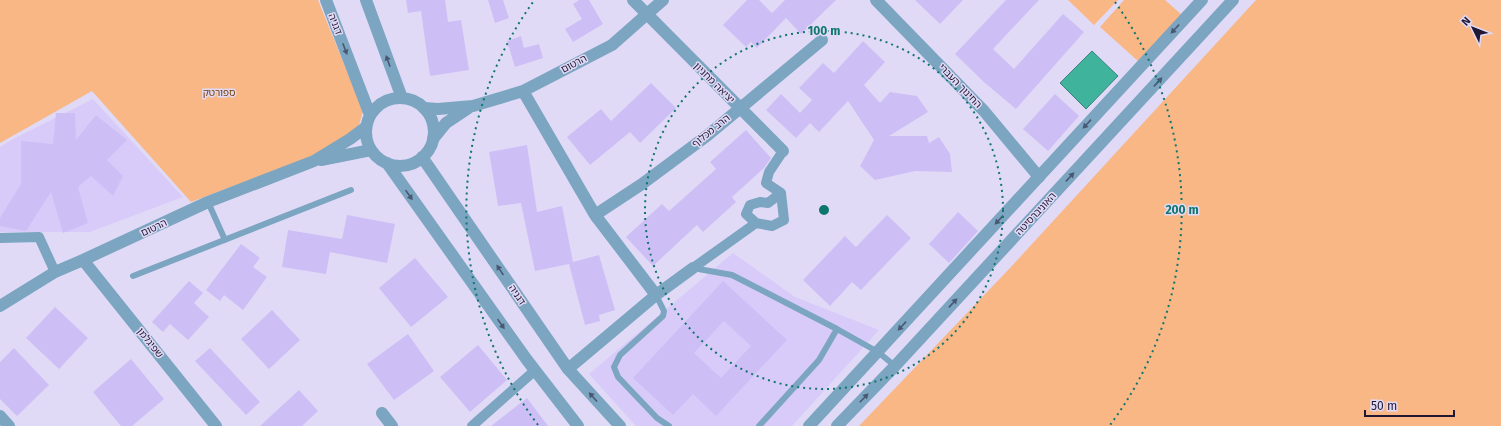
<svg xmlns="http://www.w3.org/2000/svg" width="1501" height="426" font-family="'Fira Sans','Noto Sans Hebrew',sans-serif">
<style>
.built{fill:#d8cbfa}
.green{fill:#f8b785}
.water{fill:#40b39d;stroke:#37847d}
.building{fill:#cebef6;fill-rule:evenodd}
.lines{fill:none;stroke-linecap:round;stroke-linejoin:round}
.service{stroke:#7ba5c0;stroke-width:6}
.pedestrian{stroke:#7ba5c0;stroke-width:10}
.minor{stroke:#7ba5c0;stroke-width:12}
.tertiary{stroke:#7ba5c0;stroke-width:12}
.oneway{fill:#4a5772}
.ring{fill:none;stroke:#0f766e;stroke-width:2;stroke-dasharray:2 4}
.labels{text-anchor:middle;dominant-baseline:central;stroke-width:3;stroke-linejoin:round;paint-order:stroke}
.street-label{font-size:10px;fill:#211833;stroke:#e1daf6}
.park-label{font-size:10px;fill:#723b00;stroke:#e1daf6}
.centre{fill:#0f766e;stroke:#e1daf6;stroke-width:2}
.ring-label{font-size:12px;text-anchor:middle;font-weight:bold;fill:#0f766e;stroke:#e1daf6;stroke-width:3;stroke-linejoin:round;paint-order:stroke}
</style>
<rect width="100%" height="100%" fill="#e1daf6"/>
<!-- built -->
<path class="built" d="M93 99 183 197 90 232H0V147L13 139Z
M733 253 795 297 879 330 792 426H636L589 374Z"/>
<!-- green -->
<path class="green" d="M0 0H318L363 111 355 140 191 202 92 91 0 143Z
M1068 0H1118L1094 25Z
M1124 0H1165L1182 15 1138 61 1100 27Z
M1256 0H1501V426H859L1010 268Z"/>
<!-- water -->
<path class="water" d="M1092 51 1118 76 1086 109 1060 83Z"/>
<!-- building -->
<path class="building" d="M406 0H445L448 22 461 20 469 70 430 76 421 11 408 13Z
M488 0H503L509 18 495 23Z
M579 0H589L603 24 573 42 565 29 582 19 573 4Z
M747 0H759L772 13 785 0H836L801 34 786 18 757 48 751 42 746 47 723 25Z
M915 0H963L940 24Z
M1006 0H1039L993 49 1014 69 1063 14 1084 32 1016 109 985 83 955 54Z
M521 36 524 48 539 44 543 58 515 67 507 41Z
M863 41 885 62 864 85 880 103 890 92 917 96 928 112 889 136H927L929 143 939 137 950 154 952 172 915 171 875 180 860 166 874 140 848 101 819 132 810 123 796 138 766 110 781 94 800 113 812 100 799 88 823 63 834 73Z
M651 83 676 108 640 143 630 132 590 165 567 137 601 109 611 121Z
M1055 94 1079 116 1048 151 1023 129Z
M56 113H75L76 140 96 115 127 140 107 160 123 176 113 196 91 176 78 187 88 223 63 233 51 192 26 231 0 226V218L21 184V141L53 144Z
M746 130 771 158 764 168 732 197 736 202 703 232 697 225 653 266 626 237 662 204 669 211 716 169 710 162Z
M527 145 537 212 562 206 573 262 599 255 615 310 599 315 600 321 585 325 569 264 535 271 521 203 498 206 489 152Z
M958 212 978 231 949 263 929 244Z
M347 215 395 224 387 263 330 252 326 274 282 267 288 230 342 239Z
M887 215 911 238 861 290 852 282 830 306 803 280 845 236 856 247Z
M241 244 260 258 253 267 267 277 243 310 224 295 220 301 206 290Z
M415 258 448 297 411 327 379 288Z
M189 281 203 293 194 303 209 317 188 340 170 324 163 332 152 322Z
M723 281 787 340 716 416 693 394 673 415 633 378ZM724 321 751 346 721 378 694 353Z
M55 307 88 338 59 369 26 338Z
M272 310 300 340 269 369 241 339Z
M408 334 434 371 394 400 367 364Z
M478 345 507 380 470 412 440 377Z
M14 348 49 385 17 416 0 399V362Z
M210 348 260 402 246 415 195 361Z
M131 359 164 399 132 426H121L93 392Z
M299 390 318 411 302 426H260Z
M527 398 548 426H491Z"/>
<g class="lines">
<!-- service -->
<path class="service" d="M208 202 225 240
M693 268 732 275 837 329 878 352 895 366
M133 276 351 190
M656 295 664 311 663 316 620 355 614 367 618 377 657 418 669 426
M759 426 819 360 837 329"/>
<!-- pedestrian -->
<path class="pedestrian" d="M781 193 768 203 760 202 750 205 746 214 756 223 772 226 784 220 781 193 766 183 769 172 783 151
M0 238 39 237 55 272
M693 268 756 223
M472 426 532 373"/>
<!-- minor -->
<path class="minor" d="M633 0 783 151
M876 0 984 111 1039 177
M523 91 595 215 656 295
M424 108 438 109 473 106 523 91 612 45 663 0
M433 139 446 123 470 107
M321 160 371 150
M595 215 642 184 708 135 822 40
M83 260 216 426
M0 306 55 272 83 260 208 202 314 161 350 139 366 127
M568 369 656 295 693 268
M382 413 392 426
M0 416 9 426"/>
<!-- tertiary -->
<path class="tertiary" d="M326 0 370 115
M366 0 402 98
M366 132a34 34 0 1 1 68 0a34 34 0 1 1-68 0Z
M422 157 568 369 620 426
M387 163 527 360 578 426
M809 426 1202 0
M837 426 895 366 1233 0"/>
</g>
<!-- one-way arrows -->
<defs><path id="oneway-solid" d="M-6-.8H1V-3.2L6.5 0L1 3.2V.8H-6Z"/></defs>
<g class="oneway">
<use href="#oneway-solid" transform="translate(1175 29) rotate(133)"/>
<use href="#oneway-solid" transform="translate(345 49) rotate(69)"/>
<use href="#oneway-solid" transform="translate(388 61) rotate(-110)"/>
<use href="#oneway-solid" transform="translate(1158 82) rotate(-47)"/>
<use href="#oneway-solid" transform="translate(1087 124) rotate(133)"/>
<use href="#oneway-solid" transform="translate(1070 177) rotate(-47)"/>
<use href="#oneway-solid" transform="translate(409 195) rotate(55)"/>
<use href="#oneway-solid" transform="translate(999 220) rotate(133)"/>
<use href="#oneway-solid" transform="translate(500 270) rotate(-124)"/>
<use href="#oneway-solid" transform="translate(953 303) rotate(-47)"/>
<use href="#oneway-solid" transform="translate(501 324) rotate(55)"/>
<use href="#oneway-solid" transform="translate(902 326) rotate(133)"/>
<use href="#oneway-solid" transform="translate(593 397) rotate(-132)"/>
<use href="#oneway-solid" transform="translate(864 398) rotate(-46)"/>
</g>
<!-- distance rings -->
<g class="ring">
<circle cx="824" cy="210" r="179"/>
<path d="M538 425A358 358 0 0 1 533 2M1115 2A358 358 0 0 1 1110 425"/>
</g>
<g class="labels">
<!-- street labels -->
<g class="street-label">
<text transform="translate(335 24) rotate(69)">דגניה</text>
<text transform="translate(574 64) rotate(-28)">הרטום</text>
<text transform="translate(714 83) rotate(45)">יציאה מחניון</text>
<text transform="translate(960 86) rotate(46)">החינוך העברי</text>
<text transform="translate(711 131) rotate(-39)">הרב מכלוף</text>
<text transform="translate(1036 214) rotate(-47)">האוניברסיטה</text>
<text transform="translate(154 228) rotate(-25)">הרטום</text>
<text transform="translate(517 295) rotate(56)">דגניה</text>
<text transform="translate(150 343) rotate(51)">שפיגלמן</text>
</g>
<!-- park labels -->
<g class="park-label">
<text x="219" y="93">ספורטק</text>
</g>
</g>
<circle cx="824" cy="210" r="6" class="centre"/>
<g class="ring-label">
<text x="824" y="35">100 m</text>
<text x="1182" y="214">200 m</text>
</g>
<!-- north arrow -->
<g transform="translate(1473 28) rotate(313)" stroke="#e1daf6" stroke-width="3" paint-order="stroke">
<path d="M0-3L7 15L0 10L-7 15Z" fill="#211833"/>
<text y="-6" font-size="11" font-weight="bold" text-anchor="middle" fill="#211833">N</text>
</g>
<!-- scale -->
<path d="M1365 410v6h89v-6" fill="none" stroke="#211833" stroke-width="2"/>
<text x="1371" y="410" font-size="12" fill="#211833" stroke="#e1daf6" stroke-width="3" paint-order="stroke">50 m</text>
</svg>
